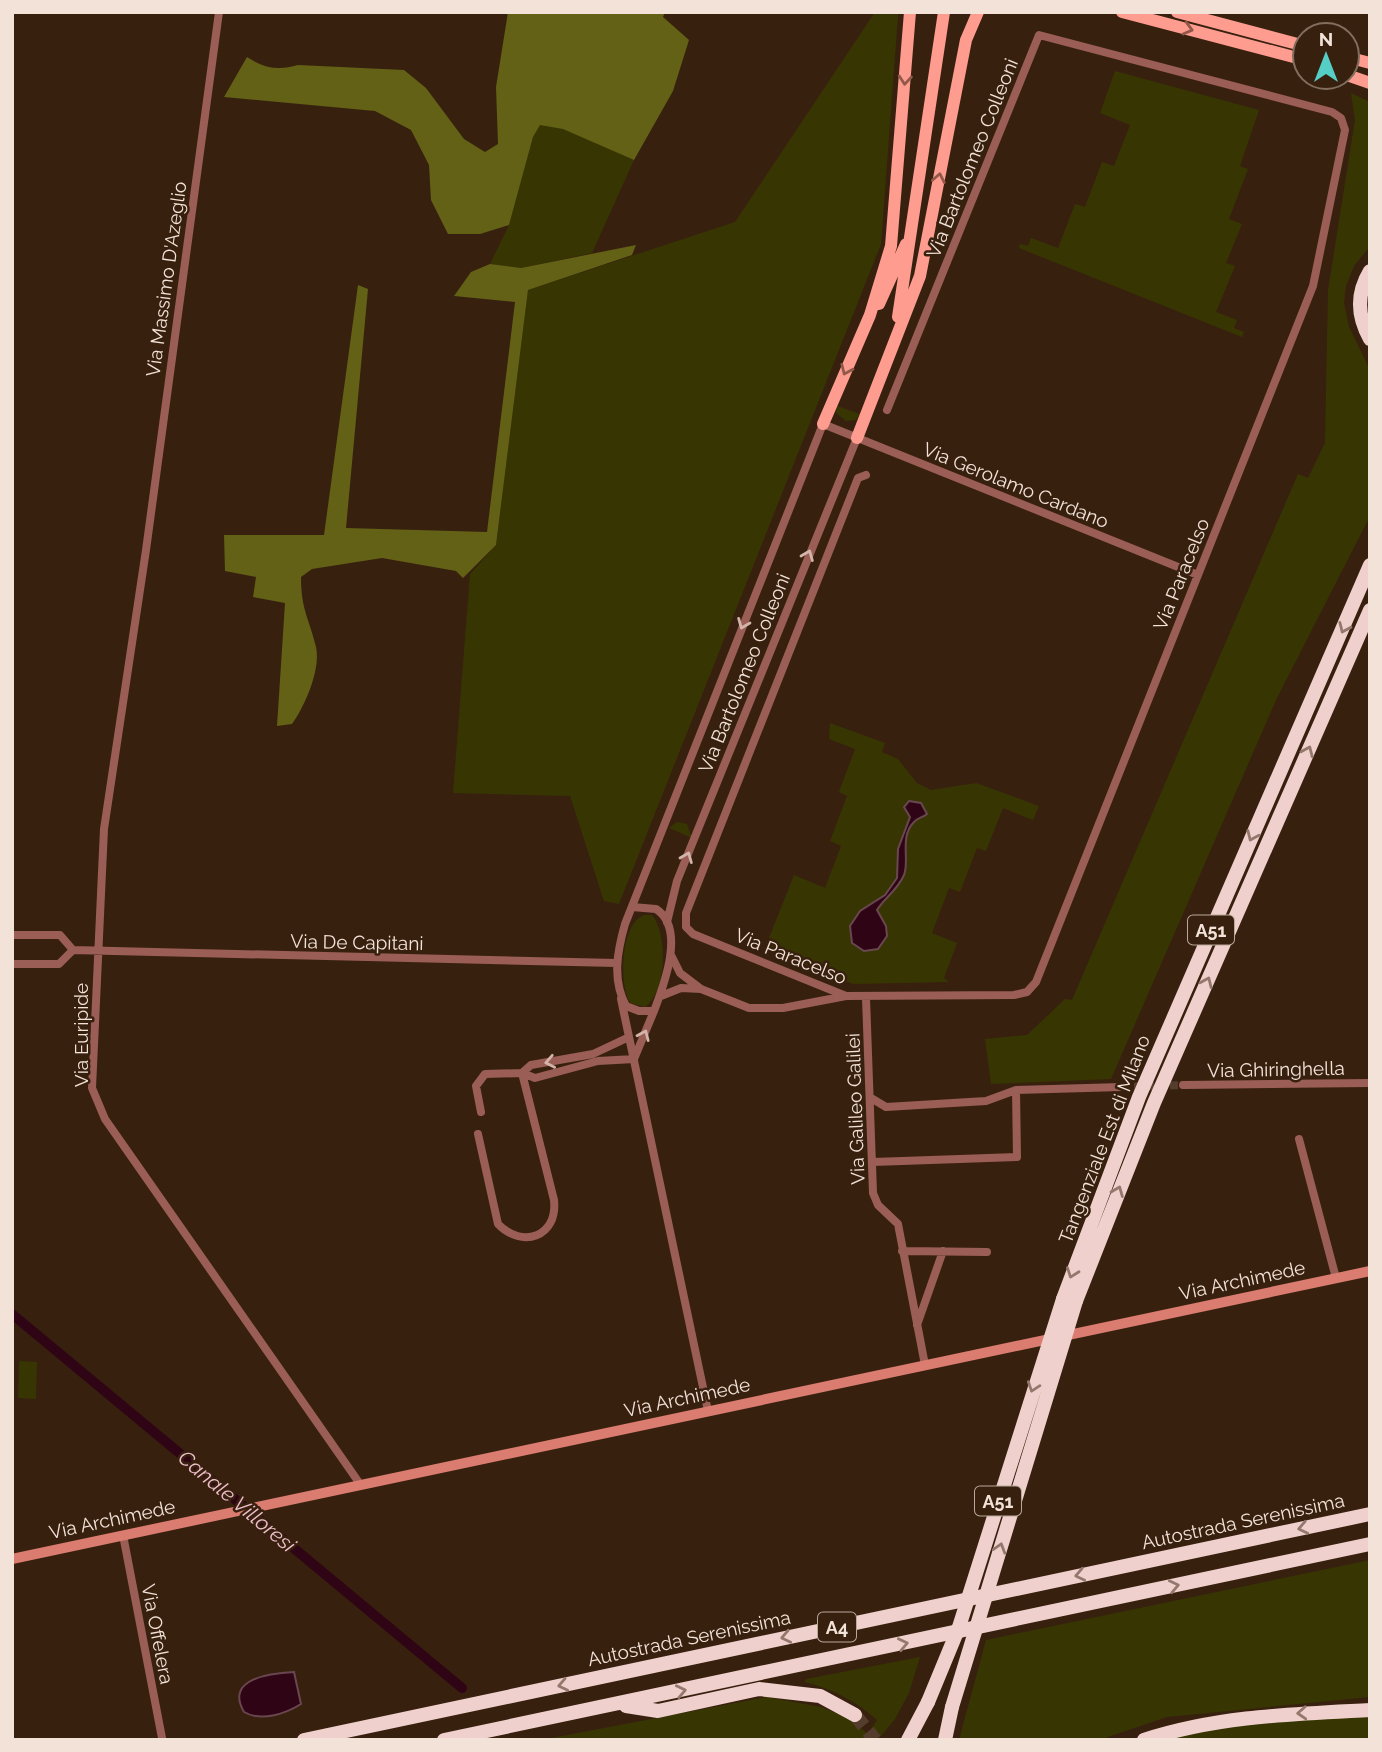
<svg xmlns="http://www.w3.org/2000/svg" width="1382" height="1752" font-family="Raleway,sans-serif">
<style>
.green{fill:#373603}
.forest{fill:#626116}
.water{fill:#2f0516;stroke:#6a4750;stroke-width:2}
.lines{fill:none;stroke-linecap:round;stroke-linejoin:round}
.canal{stroke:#2f0516;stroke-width:10}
.street-tunnel{stroke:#543d2d;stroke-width:8;stroke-dasharray:8 4;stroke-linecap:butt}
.highway-tunnel{stroke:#543d2d;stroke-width:14;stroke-dasharray:14 7;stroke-linecap:butt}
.street{stroke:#9a5e56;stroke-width:8}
.secondary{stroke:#db7c70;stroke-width:10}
.primary{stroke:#ff9c90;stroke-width:12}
.highway{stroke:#efd0cc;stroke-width:14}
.highway-bridge{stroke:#efd0cc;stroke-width:14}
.oneway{stroke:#925849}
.oneway2{stroke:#d3b4aa}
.oneway3{stroke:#94786e}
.labels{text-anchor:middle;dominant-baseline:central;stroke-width:5;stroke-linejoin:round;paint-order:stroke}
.shield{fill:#38200f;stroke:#baa89b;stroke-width:2}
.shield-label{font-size:18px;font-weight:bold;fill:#f2e2d7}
.street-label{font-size:19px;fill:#f2e2d7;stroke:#38200f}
.water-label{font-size:21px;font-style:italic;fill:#f0bfcc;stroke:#38200f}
</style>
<rect width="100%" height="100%" fill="#38200f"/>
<!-- green -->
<path class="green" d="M875 12H898V16L881 244 619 904 604 901 570 796 453 793 470 574 496 545 528 290 735 222Z
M1115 71 1259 110 1240 166 1248 169 1229 219 1242 224 1226 263 1235 266 1216 312 1237 320 1234 328 1244 332 1242 337 1019 248 1020 244 1028 246 1031 238 1058 248 1075 204 1085 207 1102 162 1114 166 1130 125 1100 113Z
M1351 93 1370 102V246L1354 266 1346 286 1344 303 1349 327 1370 370V516L1276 700 1111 1079 991 1084 985 1039 1027 1035 1065 999 1072 1000 1298 474 1308 478 1325 443 1328 290 1355 120Z
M540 124 563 128 634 160 592 253 521 268 490 264 509 225 533 137Z
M837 406 860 414 856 420 846 421 836 413Z
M830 723 885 743 882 752 898 759 917 783 931 790 976 783 1039 806 1033 820 1003 808 986 851 977 848 960 892 949 888 932 933 957 943 944 978 949 982 853 984 765 948 794 875 825 888 841 846 830 841 847 796 839 792 855 749 829 739Z
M677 822 687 824 692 838 669 828Z
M644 915H652C668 934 667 992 645 1007L630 1003C619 984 620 924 644 915Z
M19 1361 37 1362 36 1399 18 1398Z
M1370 1560V1697L1167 1717 1099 1740H959L986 1640Z
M920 1657 909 1693 895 1719 878 1740H541L767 1697 821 1707 847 1717 868 1734 877 1720C856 1701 832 1689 805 1682L806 1679Z
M1370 1715 1369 1740H1162L1222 1727Z"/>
<!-- forest -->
<path class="forest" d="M508 12H665L663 17 689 40 673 91 634 160 563 129 540 125 533 137 509 225 480 234H448L431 200 429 165 411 130 375 111 224 97 247 57C264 68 278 71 298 65L404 70 426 88 464 139 485 152 498 144 496 87Z
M636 245 632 255 528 290 496 545 463 578 456 571 382 558 312 569 301 577C301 610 309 618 316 647 321 669 305 706 292 724L277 726 285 603 253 597 256 577 225 571 224 535H324L358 285 368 289 346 528 487 532 515 302 454 296 471 272 490 264 521 268Z"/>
<!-- water -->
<path class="water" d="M909 801 921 803 927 814C922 818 917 818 914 822 899 837 910 860 904 875 897 891 885 897 877 910L886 926 887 936 878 949 864 951 852 943 850 926 860 911 885 895 897 878 898 849 910 817 904 807Z
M294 1672 301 1704C285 1714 261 1722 244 1712 224 1678 272 1673 294 1672Z"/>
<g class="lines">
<!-- canal -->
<path class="canal" d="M12 1314 462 1688"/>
<!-- street-tunnel -->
<path class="street-tunnel" d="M1122 1087 1183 1085"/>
<!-- highway-tunnel -->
<path class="highway-tunnel" d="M855 1715 875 1740"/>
<!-- street -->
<path class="street" d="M219 12 146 550 104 829 92 1088 105 1119 360 1484
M866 475 858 478 686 913V927L693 934 846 996 1014 995 1027 992 1036 982 1313 286 1345 130 1341 118 1332 112 1039 35 887 410
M632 907 656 909C686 928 664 985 654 1011H639L626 1006C612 980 617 952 625 924L823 424 1198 575
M667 922 677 881 857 438
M12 935H60L73 950
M671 955 680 973 701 989 749 1008H783L846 996
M12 964H59L73 950 616 963
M661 996 681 988 701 989
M866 998 873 1193 878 1205 898 1224 925 1365
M621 999 708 1411
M634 1059 654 1011
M522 1073 535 1078 598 1061 634 1059
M522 1073 531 1065 593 1054 627 1038
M1183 1085 1370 1083
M871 1098 886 1107 986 1101 1016 1090 1122 1087
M478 1134 498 1224C522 1249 558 1237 554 1200L522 1073 485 1074 476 1086 481 1112
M1299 1139 1336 1278
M873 1162 1017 1157 1016 1090
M902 1251 987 1252
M917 1325 943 1251
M123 1535 162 1738"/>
<!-- secondary -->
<path class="secondary" d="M12 1559 1370 1271"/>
<!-- primary -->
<path class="primary" d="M1122 12 1305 60
M1177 12 1305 46
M1347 57 1370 63
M1347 75 1370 83
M879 304 906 244
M898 317 944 12
M823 424 870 315 891 246 910 12
M857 438 920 276 966 40 978 12"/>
<!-- highway -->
<path class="highway" d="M1370 271C1356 294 1357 316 1370 339
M1063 1299 1139 1097 1370 565
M1076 1301 1154 1103 1370 610
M626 1706 658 1711 759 1689 820 1696 855 1715
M304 1740 1370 1514
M444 1740 1370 1544
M908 1740 928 1702
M945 1740 952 1707
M1144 1740C1217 1716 1294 1714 1370 1710"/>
<!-- highway-bridge -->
<path class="highway-bridge" d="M928 1702 959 1627 1063 1299
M952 1707 1076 1301"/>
</g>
<!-- one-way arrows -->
<defs><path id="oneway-chevron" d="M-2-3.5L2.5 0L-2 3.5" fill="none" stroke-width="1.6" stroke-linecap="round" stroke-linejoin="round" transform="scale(1.75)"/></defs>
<g class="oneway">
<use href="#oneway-chevron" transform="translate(1188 29) rotate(15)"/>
<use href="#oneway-chevron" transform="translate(905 80) rotate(95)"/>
<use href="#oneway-chevron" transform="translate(939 178) rotate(-79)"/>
<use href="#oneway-chevron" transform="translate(846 370) rotate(114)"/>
</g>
<g class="oneway2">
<use href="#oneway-chevron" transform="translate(808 555) rotate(-68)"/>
<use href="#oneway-chevron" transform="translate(743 624) rotate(112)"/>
<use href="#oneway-chevron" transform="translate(687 857) rotate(-68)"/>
<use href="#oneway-chevron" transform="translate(644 1035) rotate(-66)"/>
<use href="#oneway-chevron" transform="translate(550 1062) rotate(169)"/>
</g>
<g class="oneway3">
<use href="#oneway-chevron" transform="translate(1344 628) rotate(114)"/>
<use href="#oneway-chevron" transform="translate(1308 751) rotate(-66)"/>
<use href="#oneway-chevron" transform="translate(1252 836) rotate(114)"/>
<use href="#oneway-chevron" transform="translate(1207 982) rotate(-66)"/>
<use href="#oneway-chevron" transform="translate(1118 1191) rotate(-68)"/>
<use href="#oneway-chevron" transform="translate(1072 1273) rotate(110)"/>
<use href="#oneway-chevron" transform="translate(1033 1387) rotate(109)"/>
<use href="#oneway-chevron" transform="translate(1303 1528) rotate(168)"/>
<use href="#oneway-chevron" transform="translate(1000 1548) rotate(-73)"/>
<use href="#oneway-chevron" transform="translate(1080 1575) rotate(168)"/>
<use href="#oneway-chevron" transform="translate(1174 1586) rotate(-12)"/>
<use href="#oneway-chevron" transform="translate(786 1637) rotate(168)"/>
<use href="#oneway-chevron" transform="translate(903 1644) rotate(-12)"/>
<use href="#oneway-chevron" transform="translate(563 1685) rotate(168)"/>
<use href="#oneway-chevron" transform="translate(681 1691) rotate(-12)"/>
<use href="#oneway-chevron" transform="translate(1302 1713) rotate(177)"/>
</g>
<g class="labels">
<!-- shield labels -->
<g class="shield">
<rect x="1188" y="915.5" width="46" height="29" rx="5"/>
<rect x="975" y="1486.5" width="46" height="29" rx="5"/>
<rect x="818" y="1612.5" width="38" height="29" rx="5"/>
</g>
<g class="shield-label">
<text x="1211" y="930">A51</text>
<text x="998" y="1501">A51</text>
<text x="837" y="1627">A4</text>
</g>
<!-- street labels -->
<g class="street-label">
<text transform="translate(972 158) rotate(-68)">Via Bartolomeo Colleoni</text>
<text transform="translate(166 279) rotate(-82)">Via Massimo D'Azeglio</text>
<text transform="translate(1016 485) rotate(22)">Via Gerolamo Cardano</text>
<text transform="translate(1181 574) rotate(-68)">Via Paracelso</text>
<text transform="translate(744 673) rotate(-68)">Via Bartolomeo Colleoni</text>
<text transform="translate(357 942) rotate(1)">Via De Capitani</text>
<text transform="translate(791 956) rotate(22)">Via Paracelso</text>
<text transform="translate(81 1035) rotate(-90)">Via Euripide</text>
<text transform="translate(1276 1069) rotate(-1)">Via Ghiringhella</text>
<text transform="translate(855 1109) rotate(-92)">Via Galileo Galilei</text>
<text transform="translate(1104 1139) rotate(-69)">Tangenziale Est di Milano</text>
<text transform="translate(1242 1280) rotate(-12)">Via Archimede</text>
<text transform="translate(687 1397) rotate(-12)">Via Archimede</text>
<text transform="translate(112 1519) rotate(-12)">Via Archimede</text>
<text transform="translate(1243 1521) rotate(-12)">Autostrada Serenissima</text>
<text transform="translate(158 1634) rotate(79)">Via Offelera</text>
<text transform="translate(689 1638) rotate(-12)">Autostrada Serenissima</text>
</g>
<!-- water labels -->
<g class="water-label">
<text transform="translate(237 1501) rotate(40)">Canale Villoresi</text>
</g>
</g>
<!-- border -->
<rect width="1382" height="1752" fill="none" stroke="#f2e2d7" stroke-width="28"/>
<!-- north arrow -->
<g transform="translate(1326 56)"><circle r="33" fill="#38200f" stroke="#826e5f" stroke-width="2"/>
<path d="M0-5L12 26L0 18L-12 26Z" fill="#55cec6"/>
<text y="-10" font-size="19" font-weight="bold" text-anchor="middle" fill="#f2e2d7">N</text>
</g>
</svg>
